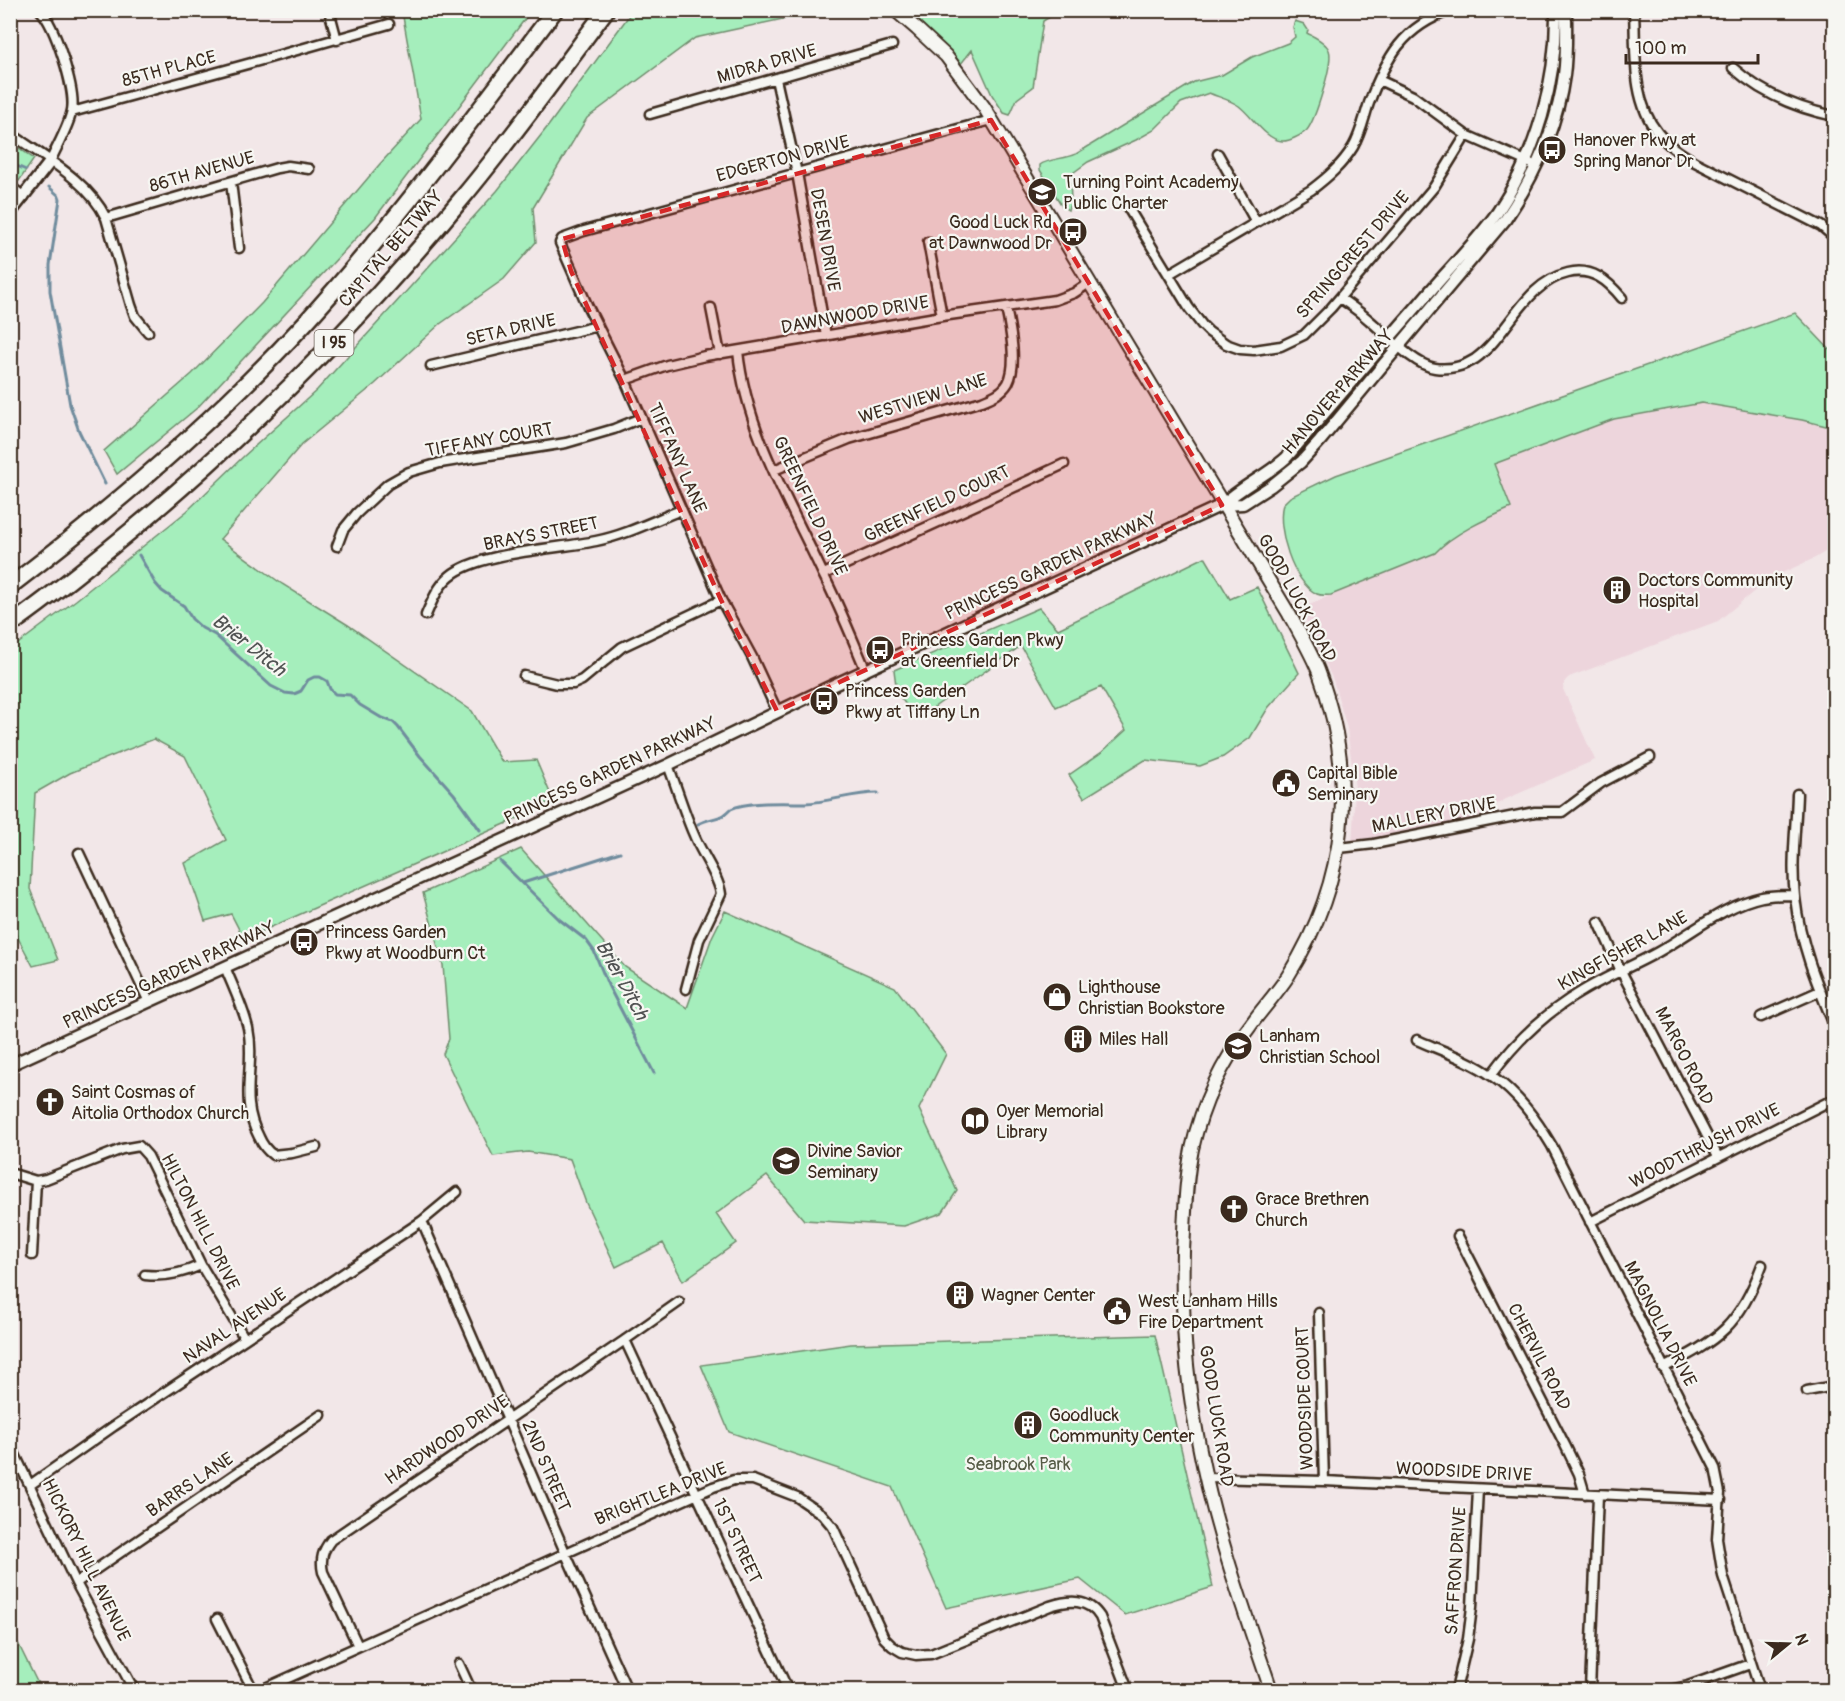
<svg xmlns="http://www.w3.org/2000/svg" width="1845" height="1701" font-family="Pangolin,sans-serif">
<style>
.built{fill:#edd5dc}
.green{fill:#a5eebc;stroke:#708c6d;stroke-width:1.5}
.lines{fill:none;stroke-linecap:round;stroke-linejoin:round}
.stream{stroke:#6f8c9d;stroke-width:3}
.minor-casing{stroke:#3b2a1e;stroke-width:13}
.tertiary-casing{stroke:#3b2a1e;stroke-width:15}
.secondary-casing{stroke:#3b2a1e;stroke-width:16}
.motorway-casing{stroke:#3b2a1e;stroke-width:20}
.minor{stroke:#f6f6f2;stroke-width:8}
.tertiary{stroke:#f6f6f2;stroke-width:10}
.secondary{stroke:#f6f6f2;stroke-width:12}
.motorway{stroke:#f6f6f2;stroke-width:15}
.marked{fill:#d62828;fill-opacity:0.2;stroke:#d62828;stroke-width:4.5;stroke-dasharray:12 8;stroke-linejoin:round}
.labels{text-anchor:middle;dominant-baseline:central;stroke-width:4.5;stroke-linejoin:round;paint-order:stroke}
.shield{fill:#f6f6f2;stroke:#73675e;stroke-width:1.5}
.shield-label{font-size:16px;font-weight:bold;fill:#3b2a1e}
.street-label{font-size:18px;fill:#3b2a1e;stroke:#f6f6f2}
.poi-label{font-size:18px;fill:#3b2a1e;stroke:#f6f6f2;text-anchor:start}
.park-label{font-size:18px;fill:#565b46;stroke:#f6f6f2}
.water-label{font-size:20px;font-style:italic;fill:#515353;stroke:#f6f6f2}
</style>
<rect width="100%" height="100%" fill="#f2e7e8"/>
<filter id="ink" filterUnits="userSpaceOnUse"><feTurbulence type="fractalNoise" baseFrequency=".0167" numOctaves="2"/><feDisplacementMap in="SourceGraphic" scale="12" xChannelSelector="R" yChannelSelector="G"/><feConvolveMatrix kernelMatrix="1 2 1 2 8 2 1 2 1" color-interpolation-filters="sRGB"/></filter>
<g filter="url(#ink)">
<!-- built -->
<path class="built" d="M1702 403 1802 420 1834 428V540L1833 547 1815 558 1769 579 1718 621 1569 677 1565 681 1563 689 1595 760 1506 799 1459 827 1352 847 1355 788 1347 728 1333 680 1301 609 1331 595 1435 553 1443 545 1487 518 1510 508 1493 464 1614 419Z"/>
<!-- green -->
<path class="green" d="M633 10 820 11 695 38 587 118 533 208 536 242 504 279 440 324 375 384 302 444 220 539 282 584 348 625 472 711 502 762 536 760 553 800 512 821 244 939 231 914 205 921 185 863 226 840 185 756 154 739 70 773 35 793 30 889 58 960 33 966 11 925V649L76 600 187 511 244 456 317 390 497 191 549 125Z
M402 11H531L375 218 197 408 117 474 104 451 192 374 262 303 379 165 421 119Z
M895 11H1060L1043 21 1033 87 1017 99 1010 115 1004 113 992 95 972 50 956 70Z
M1295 21 1304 24 1308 30 1307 33C1314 37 1326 42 1329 50 1334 62 1315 120 1307 130 1302 135 1288 142 1282 141 1266 140 1251 115 1239 106 1231 100 1218 97 1209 93L1181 103 1154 130 1136 140 1088 162 1070 175 1071 201 1068 210 1062 206 1040 170V165C1047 159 1065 159 1076 154L1194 82 1222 75 1252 57 1288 43 1295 37 1293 27Z
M11 142 34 159 19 181 11 175Z
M1795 313 1834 354V428L1802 420 1702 403 1614 419 1494 464 1511 508C1488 518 1452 534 1435 553L1331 595C1326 595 1321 596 1317 594 1293 583 1276 528 1283 504L1290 497 1336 475Z
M1205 557 1230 599 1257 587 1299 673 1268 708 1250 738 1223 757 1200 766 1145 760 1084 798 1069 775 1102 752 1126 730 1101 687 1056 707 1021 646 930 710H910L897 693 894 670 1039 608 1058 629Z
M521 849 625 967 687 1008 712 937 725 911 895 987 946 1054 919 1109 957 1191 942 1213 904 1226 804 1220 767 1176 716 1214 736 1243 683 1281 663 1243 616 1267 586 1203 570 1159 528 1152 493 1156 443 1054 449 1039 443 965 423 893Z
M1155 1335 1213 1587 1125 1615 1080 1579 946 1608 892 1487 729 1432 701 1365 851 1344Z
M10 1629H11L41 1690H11Z"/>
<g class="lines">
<!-- stream -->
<path class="stream" d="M10 163 26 170
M49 187 59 196 60 199 50 265V291L70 405 79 431 105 484
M139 555 155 583 162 591 184 606 192 619 202 628 215 635 271 686 285 693 294 694 301 691 308 680 314 677H320L327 681 330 689 335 694 350 695 360 705 380 717 393 722 398 727 420 756 454 794 480 830
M698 824C707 819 716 819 724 815 727 813 729 811 731 809 748 801 786 803 805 803 829 802 853 793 878 793
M500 861 560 920 586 940 594 951 608 985 654 1073
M523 883 620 852"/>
<!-- minor casing -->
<g class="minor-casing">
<path id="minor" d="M40 10C55 25 76 90 72 110 69 126 57 146 50 162
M329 10 337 40
M1634 10C1636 51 1631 100 1658 133 1668 146 1682 154 1695 162L1821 226 1834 237
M1733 68C1762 94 1796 108 1834 116
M776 79 797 173 826 336
M1379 80 1413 96 1466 135 1530 163
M72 112 262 60 389 24
M650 114 892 45
M10 133C43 157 88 180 106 218L131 305 135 316 148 332
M1218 154 1256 222
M231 182 239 248
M10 186 24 197
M1127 206 1189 308 1202 325 1209 332 1226 344 1240 349 1254 350 1281 346 1304 335 1331 308 1434 187 1466 135
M106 218 277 168 288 166 309 169
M928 242 942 316
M1169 274 1311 190C1328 177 1342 165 1353 147 1361 133 1364 118 1369 103 1386 58 1403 26 1452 10
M1340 298C1350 305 1360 312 1369 320 1386 334 1414 365 1435 368 1449 370 1464 366 1475 359 1509 335 1524 283 1568 273 1592 267 1608 281 1622 298
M711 308 720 354
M738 351C746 431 790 503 823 574 839 605 852 638 866 671
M431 366 598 326
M625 380 667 365 705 356 942 316 1055 300 1074 293 1089 283
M774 470 849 439 982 401C992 397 1002 393 1008 383 1018 364 1010 327 1006 308
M337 546 343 530 357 513 388 484 409 472 440 463 566 443 614 429 641 418
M824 574 980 503 1064 464
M426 615C432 601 438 586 450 576 479 552 558 549 596 541 626 535 653 521 681 510
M524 676 557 684H573L582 680 622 647 721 600
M777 711 752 657 721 600 625 380 588 307 560 243 562 239 584 231 991 120
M668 765C677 788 684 812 694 835 701 853 719 877 721 894L699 940 686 989
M1797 794C1796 828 1791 863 1795 897 1800 943 1816 982 1834 1025
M1339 848 1374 844 1535 812H1562L1601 783 1650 757
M79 853 149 1002
M1599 922 1621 971 1718 1157
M225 967C233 987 243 1007 248 1028 256 1067 238 1098 259 1137 262 1144 266 1150 273 1155L292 1153 316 1147
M1761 1017 1820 991
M1417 1040C1440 1050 1472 1061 1492 1076 1518 1094 1536 1119 1552 1146L1715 1468 1720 1493 1717 1539 1723 1576 1760 1690
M1491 1075C1516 1041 1545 1013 1581 992 1605 977 1633 966 1658 952 1692 933 1724 905 1762 897 1773 895 1784 895 1794 895
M10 1173 36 1181 46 1179 122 1149 139 1146 148 1156 201 1265 245 1339
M422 1221 565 1552 627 1690
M1590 1222 1834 1099
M1458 1236 1565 1445 1579 1474 1585 1494
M32 1255 36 1181
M145 1275C165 1277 182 1274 201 1265
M1319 1313 1324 1481
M625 1340 788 1690
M1663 1368C1719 1340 1740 1325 1762 1265
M1807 1391 1834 1386
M10 1444 76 1583 134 1690
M1206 1478 1324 1481 1721 1500
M30 1485 114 1426 422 1221 457 1192
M76 1583 321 1415
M217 1619 253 1690
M358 1646 323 1572C320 1559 323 1550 331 1540L625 1340 679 1302
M459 1664 471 1690
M261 1690 713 1487 734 1480H753L797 1497 822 1514 833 1527 884 1638 892 1646 902 1652 916 1655 931 1654 1050 1606C1069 1600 1088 1598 1100 1617L1128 1690
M1456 1690 1468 1639 1472 1607 1478 1489
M1590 1690 1598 1495
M1669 1690 1688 1686 1750 1664"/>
</g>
<!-- tertiary casing -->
<g class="tertiary-casing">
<path id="tertiary" d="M10 213 50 162
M1222 505 1243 504 1271 486 1301 462 1320 441 1388 359 1505 220C1534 177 1557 128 1564 75 1567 54 1566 32 1566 10
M10 1065 668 765 825 689 1222 505C1242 486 1266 476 1286 458 1331 406 1375 354 1420 303 1445 273 1474 245 1497 213 1537 154 1557 81 1556 10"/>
</g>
<!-- secondary casing -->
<g class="secondary-casing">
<path id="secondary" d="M895 10 917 29 946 56 984 107 1289 614C1299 632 1310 651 1318 670 1358 776 1348 880 1288 976 1277 993 1262 1009 1250 1026 1222 1062 1202 1104 1192 1149 1185 1183 1185 1217 1183 1251 1181 1319 1187 1389 1201 1455 1217 1536 1245 1613 1271 1690"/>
</g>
<!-- motorway casing -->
<g class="motorway-casing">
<path id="motorway" d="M10 586C115 506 216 420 305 323 395 224 474 117 555 10
M10 625C45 601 78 574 110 548 240 443 357 325 463 197 513 137 559 73 606 10"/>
</g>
<!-- minor -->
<use href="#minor" class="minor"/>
<!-- tertiary -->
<use href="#tertiary" class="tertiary"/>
<!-- secondary -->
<use href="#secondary" class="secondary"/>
<!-- motorway -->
<use href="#motorway" class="motorway"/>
</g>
</g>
<!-- marked area -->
<path class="marked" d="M991 120 1222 505 777 711 721 600 571 271 562 239Z"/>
<!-- icons -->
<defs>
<g id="bus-disc" transform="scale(1.5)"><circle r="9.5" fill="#3b2a1e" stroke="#f6f6f2"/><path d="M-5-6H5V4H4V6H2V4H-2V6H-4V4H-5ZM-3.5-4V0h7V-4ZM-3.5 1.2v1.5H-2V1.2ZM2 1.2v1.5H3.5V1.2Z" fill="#fff"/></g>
<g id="school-disc" transform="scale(1.5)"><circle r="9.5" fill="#3b2a1e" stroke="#f6f6f2"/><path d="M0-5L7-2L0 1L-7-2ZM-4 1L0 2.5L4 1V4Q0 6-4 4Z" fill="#fff"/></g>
<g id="building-disc" transform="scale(1.5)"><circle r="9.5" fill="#3b2a1e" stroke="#f6f6f2"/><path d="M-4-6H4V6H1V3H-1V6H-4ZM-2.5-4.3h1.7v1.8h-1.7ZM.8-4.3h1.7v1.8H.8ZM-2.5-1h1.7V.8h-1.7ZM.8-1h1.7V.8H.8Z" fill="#fff"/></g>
<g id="civic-disc" transform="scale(1.5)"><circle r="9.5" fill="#3b2a1e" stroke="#f6f6f2"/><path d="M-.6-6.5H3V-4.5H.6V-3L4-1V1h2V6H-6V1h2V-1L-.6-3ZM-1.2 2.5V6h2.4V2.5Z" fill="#fff"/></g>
<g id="shop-disc" transform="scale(1.5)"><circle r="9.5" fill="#3b2a1e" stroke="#f6f6f2"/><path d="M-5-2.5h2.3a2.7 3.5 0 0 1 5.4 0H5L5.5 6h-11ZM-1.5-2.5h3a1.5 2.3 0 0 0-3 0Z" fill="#fff"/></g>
<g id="church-disc" transform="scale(1.5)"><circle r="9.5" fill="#3b2a1e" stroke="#f6f6f2"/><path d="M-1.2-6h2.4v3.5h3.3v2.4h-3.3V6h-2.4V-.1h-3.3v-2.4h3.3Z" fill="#fff"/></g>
<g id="library-disc" transform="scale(1.5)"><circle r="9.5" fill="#3b2a1e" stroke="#f6f6f2"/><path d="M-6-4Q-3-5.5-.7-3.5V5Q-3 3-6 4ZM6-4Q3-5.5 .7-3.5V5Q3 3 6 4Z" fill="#fff"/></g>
</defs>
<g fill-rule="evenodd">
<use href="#bus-disc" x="1552" y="150"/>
<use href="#school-disc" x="1042" y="192"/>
<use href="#bus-disc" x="1073" y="232"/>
<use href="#building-disc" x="1617" y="590"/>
<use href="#bus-disc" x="880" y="650"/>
<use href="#bus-disc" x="824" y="701"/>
<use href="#civic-disc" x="1286" y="783"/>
<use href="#bus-disc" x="304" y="942"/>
<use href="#shop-disc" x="1057" y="997"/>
<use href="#building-disc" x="1078" y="1039"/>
<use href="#school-disc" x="1238" y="1046"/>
<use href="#church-disc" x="50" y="1102"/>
<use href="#library-disc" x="975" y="1121"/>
<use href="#school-disc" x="786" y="1161"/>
<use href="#church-disc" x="1234" y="1209"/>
<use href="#building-disc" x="960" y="1295"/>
<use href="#civic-disc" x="1117" y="1311"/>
<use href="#building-disc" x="1028" y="1425"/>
</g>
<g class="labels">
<!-- shield labels -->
<rect class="shield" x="314.5" y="330" width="39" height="26" rx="4.5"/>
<g class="shield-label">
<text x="334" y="343">I 95</text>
</g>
<!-- street labels -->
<g class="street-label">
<text transform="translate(767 64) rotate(-16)">MIDRA DRIVE</text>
<text transform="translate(169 69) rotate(-15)">85TH PLACE</text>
<text transform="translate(783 159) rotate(-15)">EDGERTON DRIVE</text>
<text transform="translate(202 172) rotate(-16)">86TH AVENUE</text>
<text transform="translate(825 240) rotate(80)">DESEN DRIVE</text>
<text transform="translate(391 249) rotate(-49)">CAPITAL BELTWAY</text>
<text transform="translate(1353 255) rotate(-49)">SPRINGCREST DRIVE</text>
<text transform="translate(855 315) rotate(-10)">DAWNWOOD DRIVE</text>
<text transform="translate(511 330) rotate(-13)">SETA DRIVE</text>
<text transform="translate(1338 392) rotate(-49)">HANOVER PARKWAY</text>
<text transform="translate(923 399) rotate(-17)">WESTVIEW LANE</text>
<text transform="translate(489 440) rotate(-10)">TIFFANY COURT</text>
<text transform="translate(677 458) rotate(66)">TIFFANY LANE</text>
<text transform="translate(937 504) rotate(-25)">GREENFIELD COURT</text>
<text transform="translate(810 506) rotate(65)">GREENFIELD DRIVE</text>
<text transform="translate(541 534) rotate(-11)">BRAYS STREET</text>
<text transform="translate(1051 566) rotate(-25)">PRINCESS GARDEN PARKWAY</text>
<text transform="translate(1297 598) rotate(61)">GOOD LUCK ROAD</text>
<text transform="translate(610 771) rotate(-25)">PRINCESS GARDEN PARKWAY</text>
<text transform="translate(1434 815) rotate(-11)">MALLERY DRIVE</text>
<text transform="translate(1623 951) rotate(-29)">KINGFISHER LANE</text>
<text transform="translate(169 975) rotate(-25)">PRINCESS GARDEN PARKWAY</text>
<text transform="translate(1684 1056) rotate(63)">MARGO ROAD</text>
<text transform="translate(1705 1146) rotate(-27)">WOODTHRUSH DRIVE</text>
<text transform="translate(200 1222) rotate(63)">HILTON HILL DRIVE</text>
<text transform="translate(1660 1324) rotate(63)">MAGNOLIA DRIVE</text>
<text transform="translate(235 1326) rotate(-34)">NAVAL AVENUE</text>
<text transform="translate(1539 1357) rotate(63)">CHERVIL ROAD</text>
<text transform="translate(1305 1398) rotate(-92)">WOODSIDE COURT</text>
<text transform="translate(1216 1416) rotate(81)">GOOD LUCK ROAD</text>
<text transform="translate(447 1440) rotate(-34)">HARDWOOD DRIVE</text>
<text transform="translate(546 1466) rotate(67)">2ND STREET</text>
<text transform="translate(1464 1472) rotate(3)">WOODSIDE DRIVE</text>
<text transform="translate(190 1485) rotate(-34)">BARRS LANE</text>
<text transform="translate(661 1494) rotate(-22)">BRIGHTLEA DRIVE</text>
<text transform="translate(737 1541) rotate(65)">1ST STREET</text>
<text transform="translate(86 1560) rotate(64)">HICKORY HILL AVENUE</text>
<text transform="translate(1456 1571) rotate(-86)">SAFFRON DRIVE</text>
</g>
<!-- poi labels -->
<g class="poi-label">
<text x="1573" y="140">Hanover Pkwy at<tspan x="1573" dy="21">Spring Manor Dr</tspan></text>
<text x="1063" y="182">Turning Point Academy<tspan x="1063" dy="21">Public Charter</tspan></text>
<text x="1052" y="222" text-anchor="end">Good Luck Rd<tspan x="1052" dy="21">at Dawnwood Dr</tspan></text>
<text x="1638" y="580">Doctors Community<tspan x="1638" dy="21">Hospital</tspan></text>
<text x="901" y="640">Princess Garden Pkwy<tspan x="901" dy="21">at Greenfield Dr</tspan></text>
<text x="845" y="691">Princess Garden<tspan x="845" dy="21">Pkwy at Tiffany Ln</tspan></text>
<text x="1307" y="773">Capital Bible<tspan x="1307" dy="21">Seminary</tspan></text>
<text x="325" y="932">Princess Garden<tspan x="325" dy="21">Pkwy at Woodburn Ct</tspan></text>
<text x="1078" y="987">Lighthouse<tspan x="1078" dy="21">Christian Bookstore</tspan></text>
<text x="1259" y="1036">Lanham<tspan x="1259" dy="21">Christian School</tspan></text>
<text x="1099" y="1039">Miles Hall</text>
<text x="71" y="1092">Saint Cosmas of<tspan x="71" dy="21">Aitolia Orthodox Church</tspan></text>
<text x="996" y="1111">Oyer Memorial<tspan x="996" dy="21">Library</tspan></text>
<text x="807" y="1151">Divine Savior<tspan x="807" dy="21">Seminary</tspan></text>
<text x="1255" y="1199">Grace Brethren<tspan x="1255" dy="21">Church</tspan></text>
<text x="981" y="1295">Wagner Center</text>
<text x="1138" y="1301">West Lanham Hills<tspan x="1138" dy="21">Fire Department</tspan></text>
<text x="1049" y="1415">Goodluck<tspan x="1049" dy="21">Community Center</tspan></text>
</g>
<!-- park labels -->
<g class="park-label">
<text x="1018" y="1464">Seabrook Park</text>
</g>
<!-- water labels -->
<g class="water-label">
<text transform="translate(249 645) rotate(38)">Brier Ditch</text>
<text transform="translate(622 980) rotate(61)">Brier Ditch</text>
</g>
</g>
<!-- margin -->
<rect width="1845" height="1701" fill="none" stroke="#f6f6f2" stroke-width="36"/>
<rect x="18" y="18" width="1809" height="1665" fill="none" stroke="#3b2a1e" stroke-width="2" filter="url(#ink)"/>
<!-- north arrow -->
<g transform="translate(1788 1644) rotate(71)" stroke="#f6f6f2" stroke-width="4.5" paint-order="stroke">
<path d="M0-4.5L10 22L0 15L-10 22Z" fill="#3b2a1e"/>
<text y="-9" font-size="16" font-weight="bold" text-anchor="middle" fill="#3b2a1e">N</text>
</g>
<!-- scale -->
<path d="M1626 54v9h132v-9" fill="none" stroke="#3b2a1e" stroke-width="3"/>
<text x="1635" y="54" font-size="18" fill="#3b2a1e" stroke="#f6f6f2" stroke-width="4.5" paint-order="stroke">100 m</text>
</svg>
